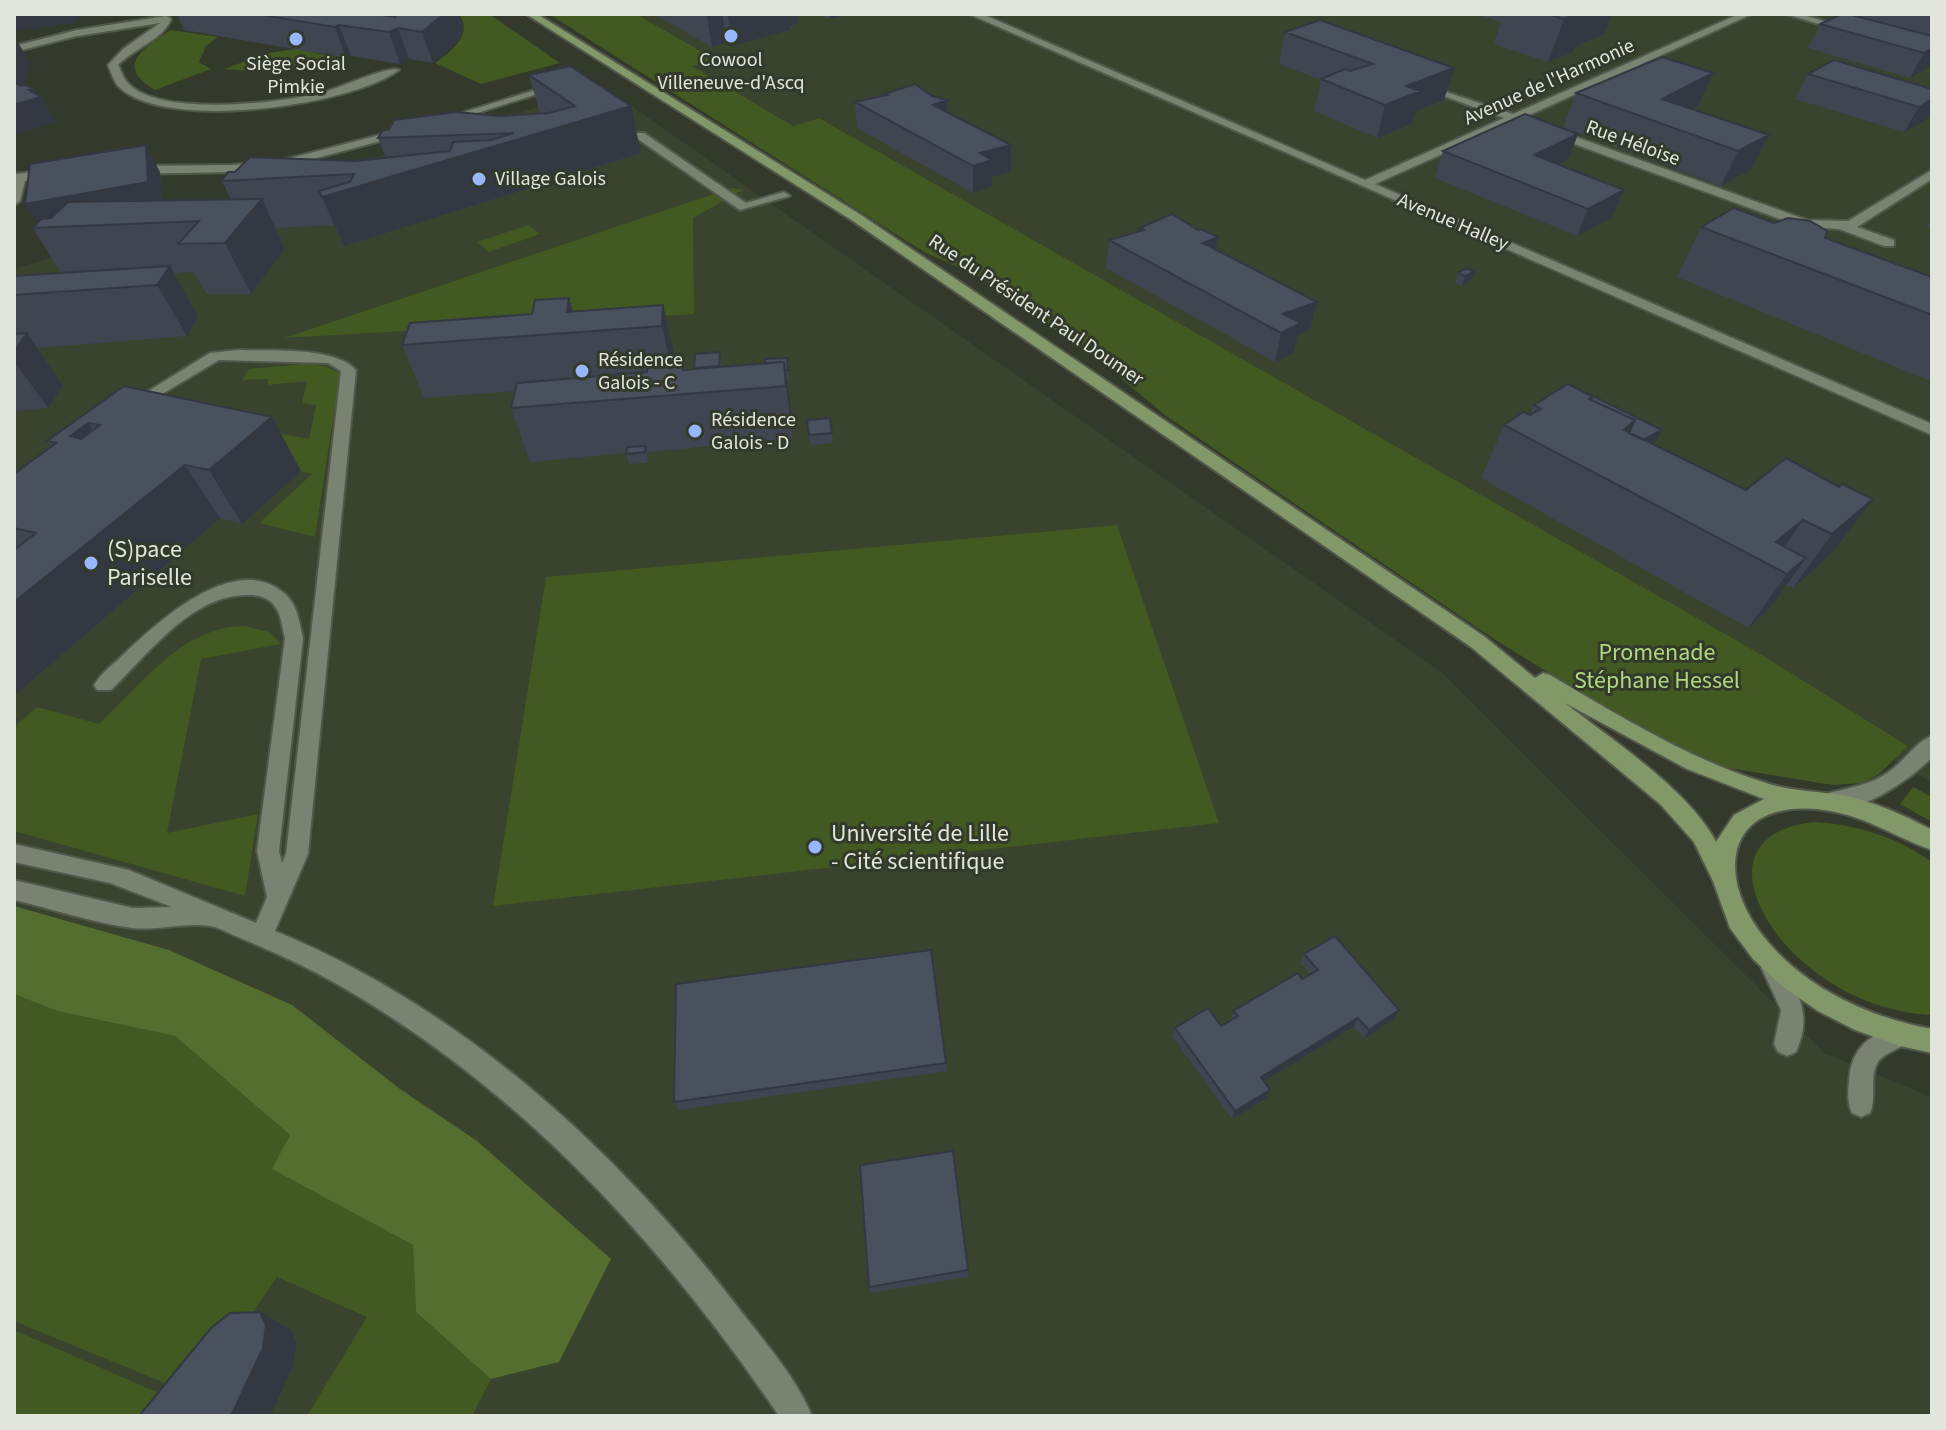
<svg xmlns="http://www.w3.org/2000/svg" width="1946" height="1430" font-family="'Source Sans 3',sans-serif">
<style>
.built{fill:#3a432e}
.green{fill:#425921}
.forest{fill:#546e2f}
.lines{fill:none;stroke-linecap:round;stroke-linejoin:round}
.minor-casing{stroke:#52584b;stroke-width:4}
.major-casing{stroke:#52584b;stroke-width:4}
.minor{fill:#7a8271;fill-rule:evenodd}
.major{fill:#839869;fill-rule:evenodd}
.wall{fill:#3f4551}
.shaded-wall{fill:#333842}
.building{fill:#49505e;stroke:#333842;stroke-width:2;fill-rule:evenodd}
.poi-dot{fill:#97b6fd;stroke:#333a2b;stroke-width:3}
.labels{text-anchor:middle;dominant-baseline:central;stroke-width:6;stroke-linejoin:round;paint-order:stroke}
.far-poi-label{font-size:20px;fill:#e1e6dc;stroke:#333a2b;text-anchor:start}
.far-street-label{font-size:20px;fill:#e1e6dc;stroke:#333a2b}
.poi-label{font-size:24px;fill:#e1e6dc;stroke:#333a2b;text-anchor:start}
.park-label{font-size:24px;fill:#b0d87e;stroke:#333a2b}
</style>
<rect width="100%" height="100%" fill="#333a2b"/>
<!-- built -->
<path class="built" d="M636 14H1932V783L1893 760 1907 745 1761 655 819 118 793 126 691 66 714 58Z
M604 87 1441 672 1824 1053 1932 1097V1416H14V269Z"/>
<!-- green -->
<path class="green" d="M459 14H489L560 63 481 84 435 63C450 52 474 35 459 14Z
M549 14H636L715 59 692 66 793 126 819 118 1762 655 1908 746 1879 774 1863 783 1833 785 1723 767 1626 720 1494 639 1166 416 1099 360 978 276 924 252Z
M171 30 218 37 206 46 199 62 211 69 155 90C113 66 145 47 171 30Z
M296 49 345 59 275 73 224 69 268 53Z
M732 188 743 190 693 218 694 314 284 338Z
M528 225 540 234 489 252 477 242Z
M305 364 326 366 340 373 315 537 259 523 312 474 158 439 165 412 309 439 316 405 302 403 307 381 268 385V379L242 380 249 369Z
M1117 525 1219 823 493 906 546 577Z
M244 626 269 632 281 644 201 659 167 833 258 814 245 896 14 831V727L37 707 99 724C140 686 183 626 244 626Z
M1913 787 1932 797V822L1900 804Z
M1813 822C1856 824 1897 837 1932 862V1015C1887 1013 1843 995 1809 967 1755 924 1712 835 1813 822Z
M14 994 57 1011 175 1036 290 1135 273 1169 413 1245 416 1312 491 1379 472 1416H307L367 1317 277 1277 196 1396 14 1321Z
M14 1330 161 1394 138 1416H14Z"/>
<!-- forest -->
<path class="forest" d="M14 906 169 950 292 1005 400 1089 477 1141 611 1259 559 1362 491 1379 416 1312 413 1245 272 1169 290 1135 175 1036 57 1011 14 994Z"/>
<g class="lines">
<!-- minor casing -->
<g class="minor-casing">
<path id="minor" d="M969 14H982L1365 180 1504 118 1419 87V83L1513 114 1739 14H1752L1523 118 1807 220 1848 221 1932 170V179L1857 227 1894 240V246H1884L1839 229 1802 227 1514 122 1375 184 1932 424V435Z
M1786 14H1801L1852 30 1847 33Z
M166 16 171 19C164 39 133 49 118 65 121 70 123 78 127 82 157 118 283 103 324 92 339 88 390 65 399 70 351 106 165 132 119 87 114 82 111 72 108 65L123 49 160 23 77 36 14 52V46L77 30Z
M535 90 544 92 445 123 436 121Z
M403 129 409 132 407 134 283 167 232 172 131 174 125 170 131 166 232 165 283 160Z
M636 133H644L746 203 784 192 790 196 740 210 638 139 623 143 617 140Z
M55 170 59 172V176L25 181 20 201 14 205V174Z
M238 350C270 351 335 346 356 370L308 854 275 931C461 1007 616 1149 737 1306 763 1340 796 1377 812 1416H779C661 1242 520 1089 337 984 305 966 272 951 238 937 230 934 219 927 210 926 186 922 157 931 132 928 93 923 53 909 14 900V880L133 908 172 907 110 883 14 862V844L129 870 256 923 267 897 257 851 285 638C282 628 282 617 276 608 271 599 260 595 250 595 192 593 149 654 111 690H97L94 685C101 673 114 664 124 654 158 622 234 551 284 593 298 605 299 622 303 638L279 851 282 863 286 854 341 371 328 363 219 360 137 409H127L124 406 210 353Z
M1932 736V757C1910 781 1853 819 1820 808L1817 802 1820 796C1843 788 1867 787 1887 773 1903 763 1915 742 1932 736Z
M1773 956 1781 959C1798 994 1813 1014 1796 1052L1787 1056 1778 1052 1774 1044 1781 1010 1761 967 1765 959Z
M1900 1023 1909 1027 1912 1035C1906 1050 1887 1049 1878 1062 1869 1076 1877 1098 1870 1113L1861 1117 1852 1113C1847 1102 1848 1093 1849 1081 1851 1047 1870 1035 1900 1023Z"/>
</g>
<!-- major casing -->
<g class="major-casing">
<path id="major" d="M526 14H537L861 215 1485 637 1535 678 1543 673 1550 675C1618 715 1687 758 1763 782 1789 791 1814 791 1841 795 1873 801 1904 815 1932 830V850C1894 837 1867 816 1824 810 1724 797 1713 878 1768 942 1809 990 1872 1018 1932 1029V1053L1900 1046 1855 1030 1818 1011 1783 987 1753 959 1730 928 1713 881 1694 842 1660 804 1471 647 853 221ZM1565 703 1687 769 1764 799 1734 815 1716 842C1690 791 1611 739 1565 703Z"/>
</g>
<!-- minor -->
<use href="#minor" class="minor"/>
<!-- major -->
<use href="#major" class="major"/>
</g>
<!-- wall -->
<path class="wall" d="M177 14H387L384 15 461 20 462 31 458 40 433 63 409 59 400 64 351 56 346 58 184 30Z
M654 14H797L798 23 790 26V30L732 46 727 42 712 47Z
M819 14H850L830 19Z
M1476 14H1612L1604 34 1576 46 1573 52 1548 62 1494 44 1501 22Z
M1841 14H1932V65L1910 78 1808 48 1820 24Z
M1320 20 1444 100 1416 111 1412 124 1377 138 1314 111 1321 80 1279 64 1285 32Z
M570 66 641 153 344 246 334 225 276 228 285 249 251 294H206L194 272 174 273 198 317 187 336 37 348 63 386 48 408 14 411V276L61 273 33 228 160 172 162 201 231 200 222 181 355 161 386 158 378 138 500 116 540 114 529 75Z
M1713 73 1698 106 1692 109 1769 135 1752 169 1721 186 1563 127 1576 93Z
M1808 74 1932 89 1929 118 1904 132 1795 99Z
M884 94 932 96 947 100V112L1011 145V171L992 177V186L973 193 857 128 855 102 884 96Z
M1578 134 1568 160 1559 165 1624 190 1612 217 1577 236 1435 178 1443 151Z
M1932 219V229L1927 227Z
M1774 223 1825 238 1932 277V380L1930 381 1677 277 1701 227Z
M1140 228 1198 230 1218 237 1216 250 1310 330 1298 335 1294 352 1275 362 1106 268 1109 240 1139 231Z
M1467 268 1471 281 1462 286 1455 283 1458 273Z
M569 298 573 311 663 305 674 354H683L686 369H694L722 362 721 367 765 363 787 358 789 380H787L793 439 647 452 648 463 629 464 626 453 530 462 511 408 515 391 424 398 402 345 532 314Z
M124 386 301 471 242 524 220 518 14 696V474L51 447 47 441Z
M1534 405 1662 430 1653 445 1746 490 1839 487 1832 553 1793 588 1786 585 1767 612 1748 628 1481 478 1504 425 1530 415Z
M830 418 833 443 810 445 807 420Z
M1304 954 1394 1019 1364 1038 1353 1027 1264 1081 1270 1090 1267 1098 1232 1119 1172 1036 1175 1028 1221 1026 1231 1020 1233 1011 1310 974 1300 963Z
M946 1063 947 1071 678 1110 674 1102Z
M968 1270V1277L870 1293 869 1287Z"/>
<!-- shaded-wall -->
<path class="shaded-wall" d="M14 14H79L76 23 14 31Z
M322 14H387L354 27 339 25 351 56 346 58 335 27Z
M444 14H459L462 31 458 40 433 63 422 32Z
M713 14H722L727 42 712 47 707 16Z
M731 14H797L798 23 790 26V30L732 46 728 15Z
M830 14H850L830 19Z
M1576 14H1612L1604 34 1576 46 1573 52 1548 62 1564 19Z
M398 28 409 59 400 64 389 32Z
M16 39 30 63 21 103 29 90 34 89 39 97H41L56 122 14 135V48Z
M1932 48V65L1910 78 1924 53Z
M1454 68 1444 100 1416 111 1412 124 1377 138 1385 105 1406 86Z
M1713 73 1698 106 1663 124 1662 99Z
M1932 99V112L1929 118 1904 132 1919 107Z
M947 100V126L933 105Z
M631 106 641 153 344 246 322 197Z
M1578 134 1568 160 1525 182 1534 155Z
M1769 135 1752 169 1721 186 1738 151Z
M146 145 160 172 163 209 40 228 25 204Z
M1011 145V171L992 177V186L973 193V166L980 153Z
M1624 190 1612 217 1577 236 1588 209Z
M262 199 285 249 251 294 225 243Z
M1218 237 1213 265 1203 243Z
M170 266 198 317 187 336 157 285Z
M1474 272 1471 281 1462 286 1465 276Z
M569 298 579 332 567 312Z
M1317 302 1310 330 1298 335 1294 352 1275 362 1281 333 1283 314Z
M663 305 675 357 674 378 662 326Z
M27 333 63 386 48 408 14 361V351Z
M784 362 792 414 793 439 786 386Z
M272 417 301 471 242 524 209 470Z
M1635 420 1608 473 1624 430Z
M88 423 125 476 70 436Z
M1662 430 1651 450 1641 441Z
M185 465 220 518 14 696V602Z
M1873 499 1832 553 1793 588 1832 534Z
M1803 520 1771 565 1776 542Z
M1806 558 1767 612 1748 628 1787 574Z
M1399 1010 1394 1019 1364 1038 1369 1030Z
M1358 1018 1353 1027 1257 1085 1261 1077Z
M1270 1090 1267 1098 1232 1119 1235 1111Z
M260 1312 290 1329 296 1342 294 1364 270 1416H231Z"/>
<!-- building -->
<path class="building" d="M256 14H375L395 17 397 14H444L422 32 398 28 389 32 339 25 335 27Z
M1547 14H1576L1564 19Z
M1842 14H1848L1932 36V48L1924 53 1820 24Z
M1320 20 1454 68 1406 86 1421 91 1385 105 1321 79 1345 69 1350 71 1373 64 1285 32Z
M1662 57 1713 73 1662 99 1769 135 1738 151 1576 93Z
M1834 60 1932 89V99L1919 107 1808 74Z
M570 66 631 106 322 197 319 191 350 182 354 174 222 181 228 172H235L250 157 355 161 450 151 453 142 491 140 514 133 378 138 383 130H389L394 120 456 112 500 116 549 113 575 106 529 75Z
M14 82 21 86 26 85 34 89 29 90 41 97 14 105Z
M915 84 932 96 947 100 933 105 1011 145 980 153 992 160 973 166 855 102 887 95 884 94Z
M1525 114 1578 134 1534 155 1624 190 1588 209 1443 151Z
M146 145 148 182 25 204 30 164Z
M262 199 225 243 178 244 199 221 33 228 41 219 51 218 68 202Z
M1734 208 1774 223 1788 218 1810 221 1827 231 1825 238 1932 277V315L1701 227Z
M1172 214 1198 230 1201 229 1218 237 1203 243 1317 302 1283 314 1301 323 1281 333 1109 240 1144 230 1140 228Z
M170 266 157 285 14 295V276Z
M1467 268 1474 272 1465 276 1458 273Z
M569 298 567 312 663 305 662 326 402 345 410 323 532 314 535 300Z
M27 333 14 351V334Z
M720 352 719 366 694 368 695 354Z
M683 354V370L784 362 786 386 511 408 517 383 647 372 648 356Z
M787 358 788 370H785L784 362 765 363V359Z
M1568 384 1592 396 1589 399 1635 420 1624 430 1746 490 1786 458 1839 487 1842 484 1873 499 1832 534 1803 520 1776 542 1806 558 1787 574 1504 425 1523 412 1530 415 1541 409 1534 405Z
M124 386 272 417 209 470 185 465 14 602V550L36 533 14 528V474L56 443 47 441ZM88 423 100 425 81 439 70 436Z
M1582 391H1583L1662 430 1643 440 1629 433 1635 420 1591 400 1592 396Z
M830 418 832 433 809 435 807 420Z
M646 446 645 452 626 454 627 447Z
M1335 936 1399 1010 1369 1030 1358 1018 1261 1077 1270 1090 1235 1111 1175 1028 1208 1008 1221 1026 1238 1016 1233 1011 1298 973 1302 979 1318 970 1304 954Z
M931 950 946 1063 674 1102 676 984Z
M953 1151 968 1270 869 1287 860 1165Z
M260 1312 266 1325 263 1348 231 1416H139L211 1328 230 1313Z"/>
<!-- markers -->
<g class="poi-dot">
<circle cx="731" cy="36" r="8"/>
<circle cx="296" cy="39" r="8"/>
<circle cx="479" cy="179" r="8"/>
<circle cx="582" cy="371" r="8"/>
<circle cx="695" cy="431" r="8"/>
<circle cx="91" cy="563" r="8"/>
<circle cx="815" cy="847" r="8"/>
</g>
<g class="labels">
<!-- far-poi labels -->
<g class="far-poi-label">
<text x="731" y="60" text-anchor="middle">Cowool<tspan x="731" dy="23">Villeneuve-d'Ascq</tspan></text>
<text x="296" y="64" text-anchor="middle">Siège Social<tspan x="296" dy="23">Pimkie</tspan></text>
<text x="495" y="179">Village Galois</text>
<text x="598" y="360">Résidence<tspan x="598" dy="23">Galois - C</tspan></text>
<text x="711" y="420">Résidence<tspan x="711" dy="23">Galois - D</tspan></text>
</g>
<!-- far-street labels -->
<g class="far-street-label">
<text transform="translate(1549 82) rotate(-24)">Avenue de l'Harmonie</text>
<text transform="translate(1633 143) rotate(20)">Rue Héloise</text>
<text transform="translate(1453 222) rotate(23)">Avenue Halley</text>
<text transform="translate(1036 310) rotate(34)">Rue du Président Paul Doumer</text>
</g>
<!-- poi labels -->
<g class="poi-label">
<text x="107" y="549">(S)pace<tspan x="107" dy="28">Pariselle</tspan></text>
<text x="831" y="833">Université de Lille<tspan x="831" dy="28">‐ Cité scientifique</tspan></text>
</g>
<!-- park labels -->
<g class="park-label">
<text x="1657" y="652">Promenade<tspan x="1657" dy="28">Stéphane Hessel</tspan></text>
</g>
</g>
<!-- border -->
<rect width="1946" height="1430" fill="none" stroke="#e1e6dc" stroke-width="32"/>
</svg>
